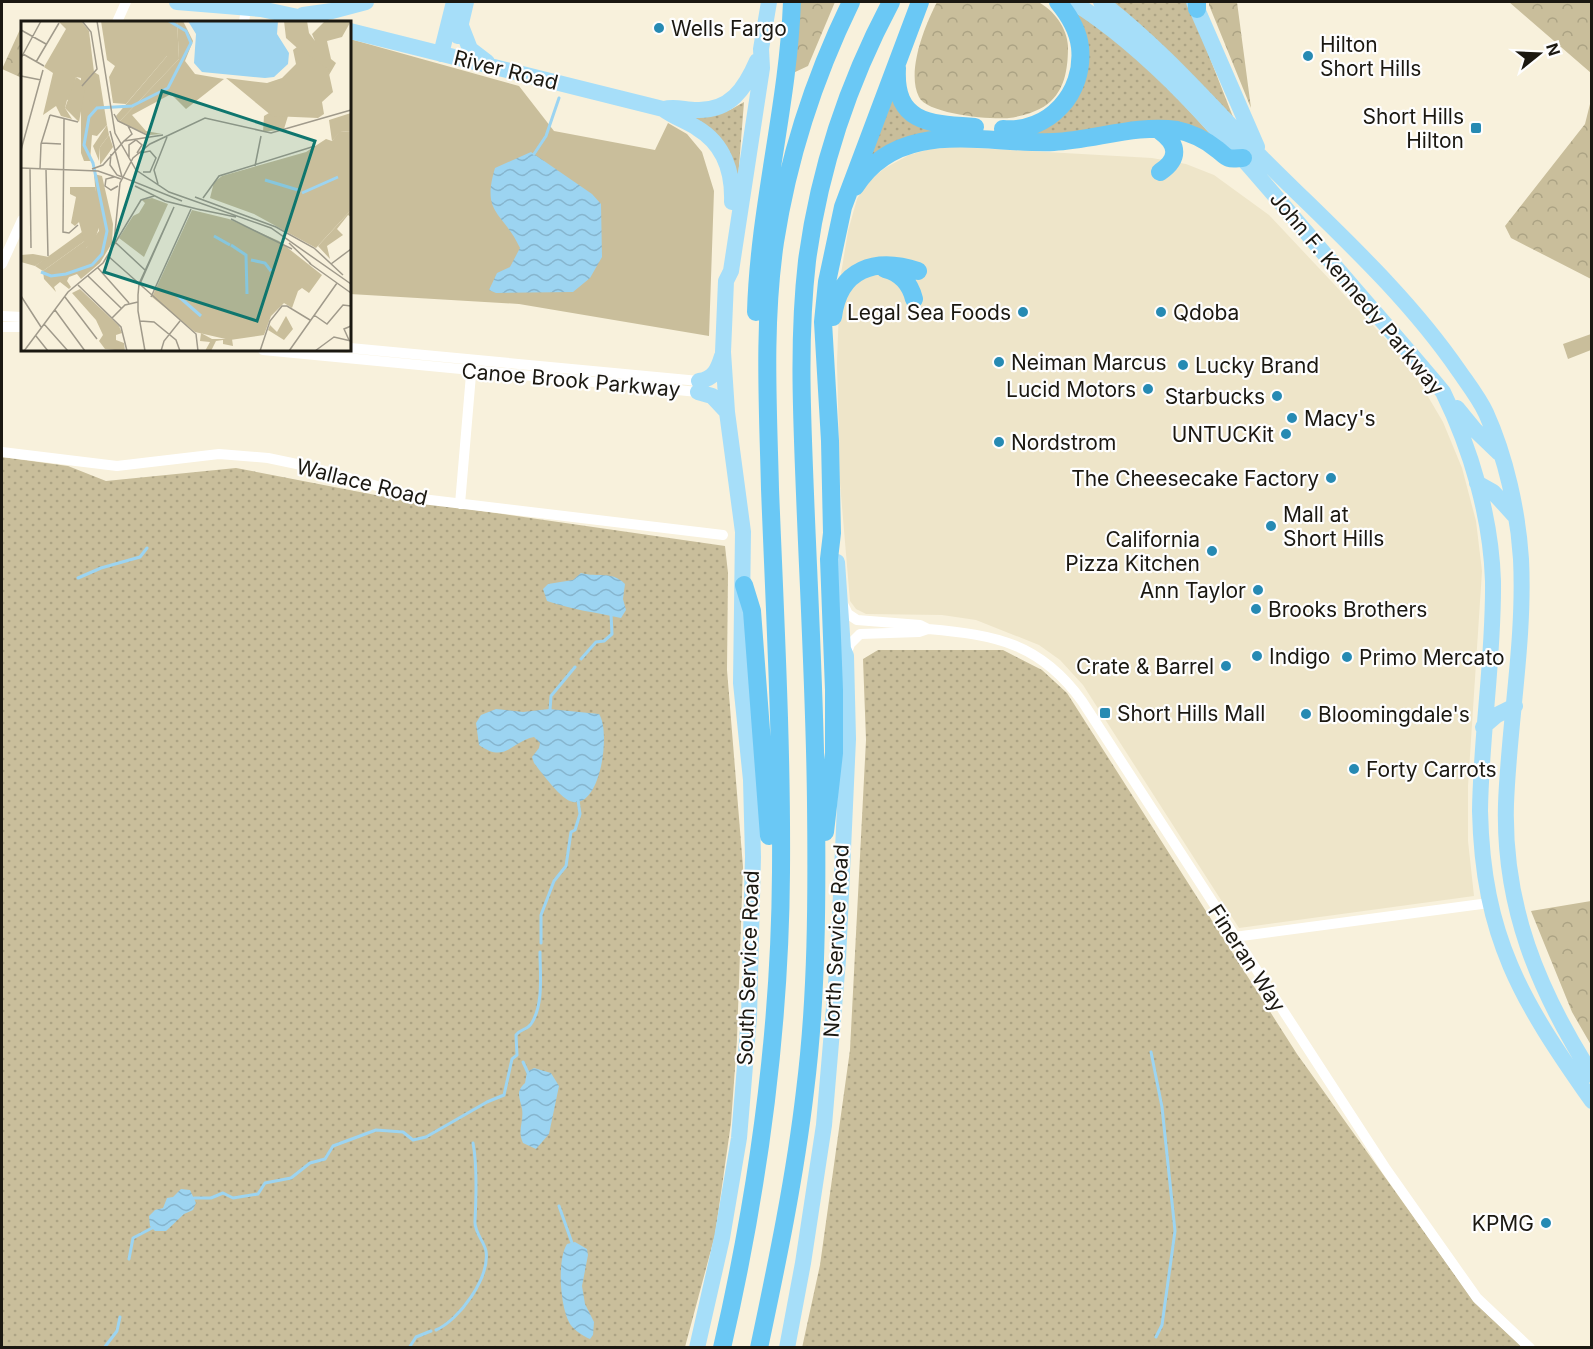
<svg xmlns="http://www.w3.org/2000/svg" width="1593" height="1349" font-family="Inter,sans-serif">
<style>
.built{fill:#eee5c9}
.grass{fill:url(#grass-dots)}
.forest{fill:url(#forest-crowns)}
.park{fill:#c9be9b}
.water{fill:url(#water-waves)}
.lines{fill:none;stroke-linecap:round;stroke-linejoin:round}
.stream{stroke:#9cd4f1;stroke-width:3}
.street{stroke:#fff;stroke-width:10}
.primary{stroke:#a6def9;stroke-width:16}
.highway{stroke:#6ac8f5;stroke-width:18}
.poi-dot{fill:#268ab3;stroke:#fefefe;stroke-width:2}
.labels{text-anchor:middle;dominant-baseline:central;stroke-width:4.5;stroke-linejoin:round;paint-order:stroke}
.poi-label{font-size:21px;fill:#1b1811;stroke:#fefefe;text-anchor:start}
.street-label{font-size:21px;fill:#1b1811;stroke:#fefefe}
.inset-river{fill:none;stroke:#9cd4f1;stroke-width:3}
.inset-road{fill:none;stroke:#a09a8b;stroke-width:1.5}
.view{fill:#0f766e;fill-opacity:0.15;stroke:#0f766e;stroke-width:3}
.inset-edge{fill:none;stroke:#1b1811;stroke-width:3}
</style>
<defs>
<pattern id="grass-dots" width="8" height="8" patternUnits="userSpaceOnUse" patternTransform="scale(1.5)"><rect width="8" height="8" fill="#c9be9b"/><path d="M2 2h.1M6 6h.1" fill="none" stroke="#aca384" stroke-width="1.8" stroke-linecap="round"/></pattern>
<pattern id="forest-crowns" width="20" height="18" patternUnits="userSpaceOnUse" patternTransform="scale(1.5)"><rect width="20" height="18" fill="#c9be9b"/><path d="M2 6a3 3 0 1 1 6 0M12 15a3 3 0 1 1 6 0" fill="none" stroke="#aca384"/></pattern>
<pattern id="water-waves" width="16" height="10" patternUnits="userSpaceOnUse" patternTransform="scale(1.5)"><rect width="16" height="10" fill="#9cd4f1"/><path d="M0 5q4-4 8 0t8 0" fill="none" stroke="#86b5ce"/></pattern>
</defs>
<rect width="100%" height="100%" fill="#f8f1dc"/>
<!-- built -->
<path class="built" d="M958 147 1152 158 1186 164 1214 175 1269 215 1396 350 1420 383 1443 422 1462 468 1476 521 1482 571 1468 786V841L1474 896 1239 928 1083 685 1060 660 1039 645 976 620 942 615 866 614 856 609 850 601 840 483 837 363 840 280 848 231 857 199 866 183 885 168 909 155 930 149Z"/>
<!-- grass -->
<path class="grass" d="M1111 2H1188L1233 117Z
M1075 13C1121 32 1184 106 1220 144L1206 137 1030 136 1073 101Z
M890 87 942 131 871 155Z
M744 102 737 192 691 114 730 110Z
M2 457 68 466 106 481 236 468 391 498 725 546 728 573 727 670 743 867 737 1040 731 1123 715 1235 685 1347H2Z
M878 650H1003L1042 670 1067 693 1297 1054 1475 1303 1522 1347 802 1348 820 1265 850 1050 866 740 863 659Z"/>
<!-- forest -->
<path class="forest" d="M799 2H835L808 66 793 73Z
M937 2C953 1 1029 0 1038 2 1054 10 1067 28 1068 46 1068 65 1066 87 1051 101 1041 111 1023 116 1009 118 991 120 927 114 919 97 906 72 925 25 937 2Z
M1209 2H1237L1251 108 1209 5Z
M1509 2H1591V73Z
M22 25V78L2 69Z
M1591 100V279L1511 238 1505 226 1585 124Z
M1591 901H1592L1591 1045 1572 1012 1531 911Z"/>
<!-- park -->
<path class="park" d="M350 39 519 86 554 131 655 150 668 123 687 134 702 152 714 191 709 336 519 304 350 294Z
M1591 334V350L1568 359 1563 344Z"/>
<!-- water -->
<path class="water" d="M531 152 592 194 601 204 602 257 590 278 573 292 496 293 489 290 497 273 510 267 520 248C503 211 481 215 495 168Z
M581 573C598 578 611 570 625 584L623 599 626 610 621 618C594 612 573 610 547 601L543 589 548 584 573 580Z
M496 709 523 712 549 709 599 714C611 731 601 807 573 802 561 800 542 773 534 763L532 757 539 748 540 743 534 737C510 742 506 764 479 745L476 723 481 715Z
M534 1068 551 1073 559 1086 549 1134 536 1149 523 1143C517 1130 524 1122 522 1109 520 1098 515 1092 525 1083L527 1072Z
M181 1189 190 1190 196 1203 193 1210 184 1214 166 1231H155L150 1226 149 1216 155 1210 163 1208 167 1198 173 1197Z
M575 1242 587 1249 588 1255 582 1286 585 1304 594 1322 593 1335 590 1339C583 1336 571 1328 569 1322 560 1305 557 1260 567 1244Z"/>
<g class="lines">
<!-- stream -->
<path class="stream" d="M534 154 546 136 559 98
M78 578 101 568 140 557 147 548
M581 659 596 642 604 641 612 634 611 614
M550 710 551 696 575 667
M541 943V915L554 881 566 866 571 832 575 830 580 814 578 800
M1151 1052 1162 1107 1175 1231 1162 1325 1156 1337
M523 1062 529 1075
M194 1198H211L223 1193 233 1198 258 1194 265 1183 291 1178 310 1163 325 1159 333 1146 376 1130 403 1132 413 1140 426 1137 487 1102 504 1095 512 1059 517 1055 516 1035C520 1029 527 1030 531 1024 544 1005 540 973 540 952
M559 1206 572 1243
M129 1259 133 1238 154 1227
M436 1330C459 1320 490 1278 486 1251 484 1241 474 1232 475 1221 476 1201 477 1163 473 1143
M104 1348 117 1331 120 1317
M409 1348 416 1337 431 1331"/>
<!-- street -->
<path class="street" d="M117 22 126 2
M244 22 246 8
M2 264 22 220
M2 316 22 317
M2 327H22
M263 350 698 392 699 381 350 348
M2 452 117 466 219 454 268 458 311 467 422 499 723 535
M460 504 472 363
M842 602 848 614 857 620 920 625 928 629C996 635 1040 643 1082 701L1386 1169 1477 1298 1530 1348
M846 655 850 644 860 634 919 632 928 629
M1234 937 1489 903"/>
<!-- primary -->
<path class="primary" d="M177 2 261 9 321 22
M1073 2C1160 56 1239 154 1306 232 1351 286 1398 338 1443 392 1471 449 1491 517 1493 581 1494 658 1481 734 1480 811 1483 938 1521 1000 1592 1101
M1101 2C1161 48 1210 105 1263 159 1331 227 1404 291 1459 371 1468 384 1479 398 1486 413 1506 457 1518 512 1521 559 1525 641 1509 722 1506 804 1503 906 1538 990 1592 1075
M1194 2 1257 147
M303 15 332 11 366 2
M461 26 470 49 487 62
M350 31 663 109C674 117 686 121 697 128 724 144 733 172 732 202
M458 36 466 2
M441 54 454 2
M664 109C675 106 685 110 697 110 730 111 745 89 757 61
M699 381C714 379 718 369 722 356
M698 392 712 396 727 412
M1457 408 1475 430 1499 453
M1477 483 1493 492 1514 515
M1483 727 1497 715 1515 706
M697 1348 722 1238 739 1138 749 1017 753 857 751 780 741 683 743 532 727 412 723 352 726 281 731 271 762 68 761 49 769 2
M787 1348 803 1263 824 1125 838 960 848 739 846 656 843 649 837 562"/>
<!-- highway -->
<path class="highway" d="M1197 2V9
M897 68C894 123 929 124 975 127
M1003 129C1049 133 1085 93 1080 47 1078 30 1068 14 1058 2
M1160 172C1179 159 1179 145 1160 131
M855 187C900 116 985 145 1054 142 1094 140 1137 124 1177 130 1192 133 1206 140 1218 150 1221 152 1225 157 1229 158 1232 159 1239 158 1243 158
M885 269C901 273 910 283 914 299
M756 312C759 207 788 106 792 2
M833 317C839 268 876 257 918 271
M744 585 752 611 769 836
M825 832 834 753V690L829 559 832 533 830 441 823 322 827 282 843 207 920 2
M722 1348C758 1192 780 1032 781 872 782 744 775 616 770 489 768 406 763 325 775 242 788 158 814 78 851 2
M759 1348C777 1263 795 1177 805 1091 817 996 817 898 816 803 815 700 809 597 805 494 802 417 798 339 807 261 819 170 848 83 891 2"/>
</g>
<!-- markers -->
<g class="poi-dot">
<circle cx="659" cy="28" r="6"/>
<circle cx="1308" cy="56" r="6"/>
<rect x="1470" y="122" width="12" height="12" rx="3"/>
<circle cx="1023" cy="312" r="6"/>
<circle cx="1161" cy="312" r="6"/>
<circle cx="999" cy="362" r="6"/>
<circle cx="1183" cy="365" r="6"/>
<circle cx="1148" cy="389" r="6"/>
<circle cx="1277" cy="396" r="6"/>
<circle cx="1292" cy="418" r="6"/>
<circle cx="1286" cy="434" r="6"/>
<circle cx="999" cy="442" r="6"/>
<circle cx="1331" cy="478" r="6"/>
<circle cx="1271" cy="526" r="6"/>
<circle cx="1212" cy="551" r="6"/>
<circle cx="1258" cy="590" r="6"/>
<circle cx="1256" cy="609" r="6"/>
<circle cx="1257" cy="656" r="6"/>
<circle cx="1347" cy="657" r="6"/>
<circle cx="1226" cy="666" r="6"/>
<rect x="1099" y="707" width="12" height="12" rx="3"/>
<circle cx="1306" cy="714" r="6"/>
<circle cx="1354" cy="769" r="6"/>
<circle cx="1546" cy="1223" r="6"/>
</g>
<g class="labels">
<!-- poi labels -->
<g class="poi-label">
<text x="671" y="28">Wells Fargo</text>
<text x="1320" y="44">Hilton<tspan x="1320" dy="24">Short Hills</tspan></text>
<text x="1464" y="116" text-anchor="end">Short Hills<tspan x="1464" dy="24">Hilton</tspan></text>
<text x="1011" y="312" text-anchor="end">Legal Sea Foods</text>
<text x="1173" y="312">Qdoba</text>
<text x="1011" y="362">Neiman Marcus</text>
<text x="1195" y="365">Lucky Brand</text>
<text x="1136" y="389" text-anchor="end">Lucid Motors</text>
<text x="1265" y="396" text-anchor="end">Starbucks</text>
<text x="1304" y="418">Macy's</text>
<text x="1274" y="434" text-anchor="end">UNTUCKit</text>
<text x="1011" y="442">Nordstrom</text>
<text x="1319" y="478" text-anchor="end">The Cheesecake Factory</text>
<text x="1283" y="514">Mall at<tspan x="1283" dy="24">Short Hills</tspan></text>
<text x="1200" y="539" text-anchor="end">California<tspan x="1200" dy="24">Pizza Kitchen</tspan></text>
<text x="1246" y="590" text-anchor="end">Ann Taylor</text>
<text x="1268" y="609">Brooks Brothers</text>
<text x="1269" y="656">Indigo</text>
<text x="1359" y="657">Primo Mercato</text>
<text x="1214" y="666" text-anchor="end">Crate &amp; Barrel</text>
<text x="1117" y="713">Short Hills Mall</text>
<text x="1318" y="714">Bloomingdale's</text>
<text x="1366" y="769">Forty Carrots</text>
<text x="1534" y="1223" text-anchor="end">KPMG</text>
</g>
<!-- street labels -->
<g class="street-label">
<text transform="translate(506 70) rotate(14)">River Road</text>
<text transform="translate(1357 293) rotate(50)">John F. Kennedy Parkway</text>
<text transform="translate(571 380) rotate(5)">Canoe Brook Parkway</text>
<text transform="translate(362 482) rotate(14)">Wallace Road</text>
<text transform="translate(836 941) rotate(-87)">North Service Road</text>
<text transform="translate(1247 958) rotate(57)">Fineran Way</text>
<text transform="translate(748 968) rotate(-88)">South Service Road</text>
</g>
</g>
<!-- overview -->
<g transform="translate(21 21)">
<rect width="330" height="330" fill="#f8f1dc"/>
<path d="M146 0H156L158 38 98 101 95 95 146 35ZM86 104 88 114 79 126 78 140 72 125ZM319 110 330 111V189L295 227 233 193 189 177 193 161 201 155 285 131 305 118 311 120ZM171 189 208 198 258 220 301 254 288 272 281 267 277 270 271 287 263 282 250 295 243 314 209 319 174 311 131 276ZM61 211 65 219 22 250 14 245Z" fill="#c9be9b"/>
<path d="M37 0H60L68 10 73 51 78 54 86 104 76 115 71 114 69 140H63L60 132V57L55 56 50 78 46 79 44 87 51 98 40 95 35 85 22 94 32 52 23 46 45 8ZM80 0H146V35L105 83 92 82 88 56 94 45 86 39ZM156 0H162L172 20 164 40 174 53 203 58 165 88 150 73 111 94 125 110 141 113 128 114 98 101 158 38ZM263 0H286L288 12 294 20 291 13 304 0H330L321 16 306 20 310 38 315 42 308 54 306 48 292 41 265 17ZM248 92 267 95 263 108 242 111 243 95ZM330 92V111L320 110 311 120 308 99ZM88 114 92 126 79 144V126ZM73 153 81 155 92 203 91 222 79 242 60 258 56 253 48 256 46 260 50 266 48 268 39 261 33 266 35 271 23 258 22 250 65 219V227L78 210ZM330 189V196L327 194 316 208 322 214 306 225 309 238 297 225ZM12 233 28 236 14 245 0 241V234ZM59 268 98 305 101 312 95 314V319L103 322 104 330 84 328 78 320 82 314 75 299 51 272ZM265 295 272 308 263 319 247 309 249 304 256 311ZM180 312 191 318H211L212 325 202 323V319L195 320 190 330H184L189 321 179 320Z" fill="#c9be9b"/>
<path d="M276 26 307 48 312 71 301 81 303 93 297 97 251 95 205 57 246 62 261 57 275 43 272 29Z" fill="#c9be9b"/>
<path d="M55 56 65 63 58 101 44 87ZM49 166H74L81 198 74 218 65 227 58 201 54 205 50 202 55 176 49 173ZM131 177 147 183 123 236 98 217 112 195 118 192 124 182 121 179Z" fill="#c9be9b"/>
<path d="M167 0H257L256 13 268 32 267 43 253 56 244 57 181 51 173 42 175 13Z" fill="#9cd4f1"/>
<path class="inset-river" d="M244 159 277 169M281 172 317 156M193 215 209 224M210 224 225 234 226 273M230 239 244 242 250 250M20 251 30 255 45 253 71 244 81 233 86 210 72 142 63 124 68 96 76 87 111 85 147 67 170 22 165 10 148 0M156 274 180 295"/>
<path class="inset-road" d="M76 0 94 112 115 149 148 171 250 207 330 263M0 9 25 23M2 33 23 45M0 37 20 0M15 41 38 2M0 55 20 59M61 65 76 48 70 11 61 0M93 93 97 100 128 115M29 94 57 101M43 98 42 211 48 212 57 204M89 110 101 156M103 120 111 113 107 105M20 122 40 123M0 129 22 49M119 132 129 130 135 137 129 151H122M90 133 89 144 96 154 161 180M108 136V124L115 119 121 124 116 132M234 145 240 115M0 147 77 150 100 158M9 148 10 227M19 148 20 123 29 94M71 148 82 144 103 120 142 114M25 149 27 235M93 156 85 158 84 165 90 169 97 165M137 163 133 149 146 116M114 165 144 180 180 189M174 176 255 206 293 227 322 254M182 177 198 155 294 125M176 188 215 196M210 198 271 228M93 221 99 162 112 137 129 123 184 97 250 112 330 89M95 222 124 249M268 222 290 243M87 235 175 313 177 330M288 242 330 272M310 243 330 228M77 247 108 282M67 255 100 287M57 264 100 306 106 330M118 265 153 186 118 263 117 274V290L124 330M0 275 20 306M44 276 76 318M130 276 170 188M34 289 64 330M293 294 306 303 322 284 330 285M91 297 104 284 117 281M119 300 133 301 155 319 159 330M23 303 47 330M15 315 27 330M328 319 323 308 330 305M3 330 47 271 82 242 120 179 133 175M140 330 143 320 159 300M239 330 249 300 261 285H266L289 299M268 330 316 262M294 330 313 316 330 320"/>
<path class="view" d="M141 70 294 120 236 300 83 251Z"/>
<rect width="330" height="330" class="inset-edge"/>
</g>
<!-- border -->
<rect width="1593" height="1349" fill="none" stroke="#1b1811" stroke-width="6"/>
<!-- north arrow -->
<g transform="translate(1539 54) rotate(72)" stroke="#fefefe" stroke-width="4.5" paint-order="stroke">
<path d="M0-4.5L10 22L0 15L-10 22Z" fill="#1b1811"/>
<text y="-9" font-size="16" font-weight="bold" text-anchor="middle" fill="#1b1811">N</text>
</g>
</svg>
